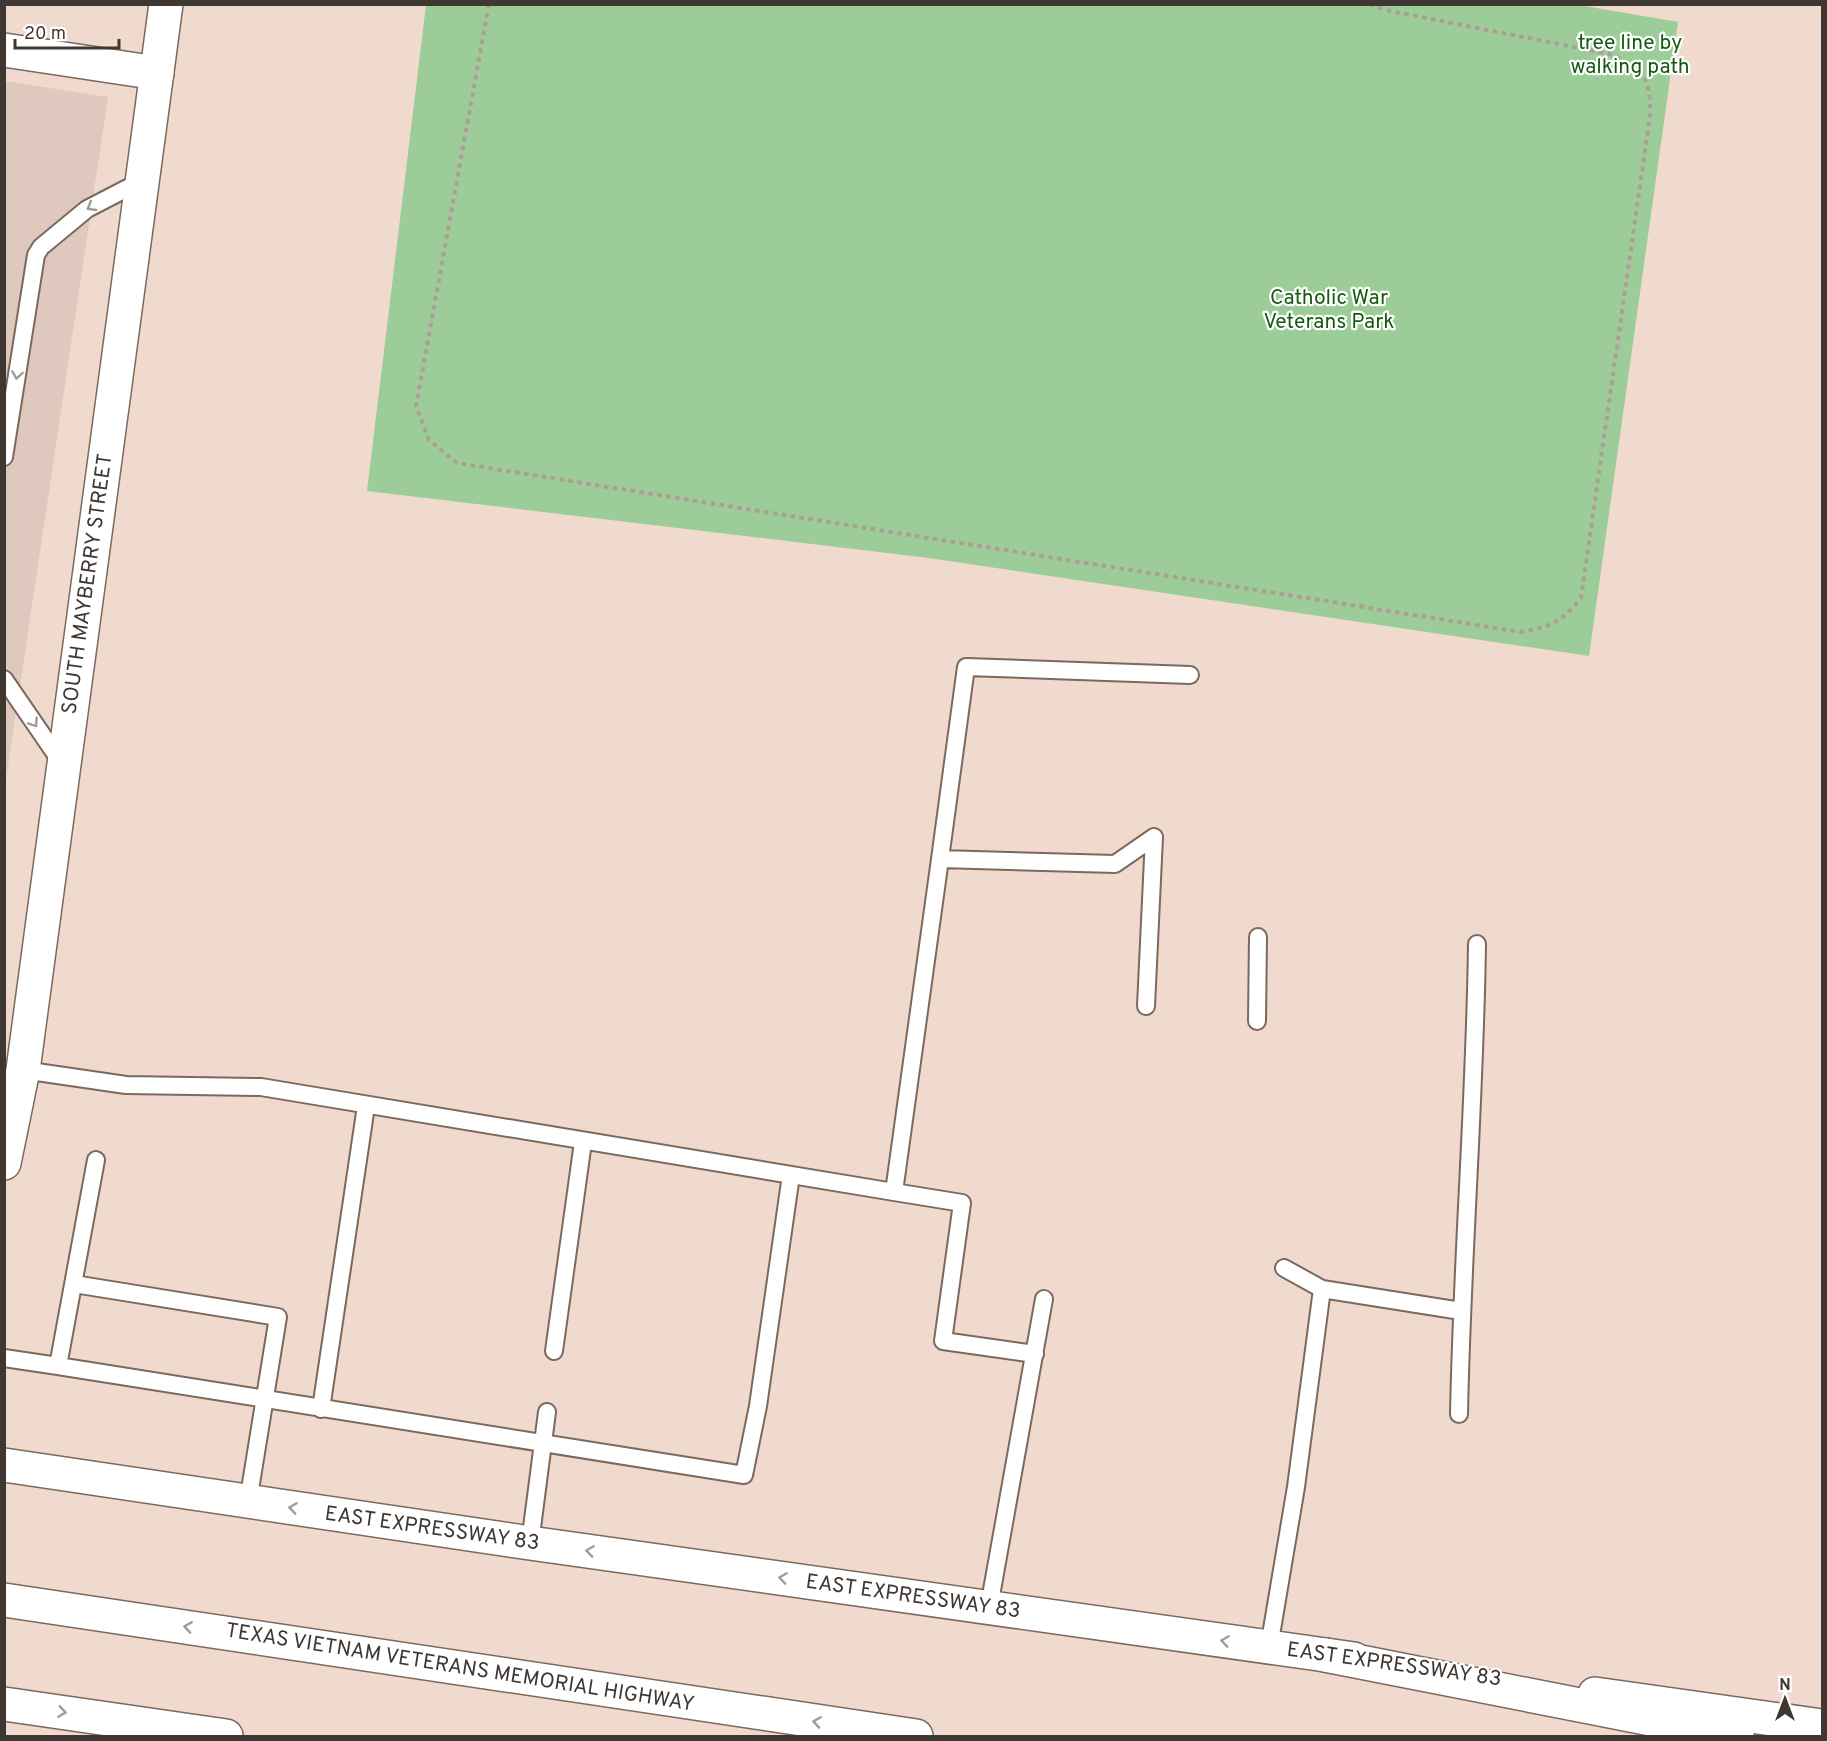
<svg xmlns="http://www.w3.org/2000/svg" width="1827" height="1741" font-family="Overpass,sans-serif">
<style>
.education{fill:#dfc9be}
.green{fill:#9ccc98}
.lines{fill:none;stroke-linecap:round;stroke-linejoin:round}
.lane-casing{stroke:#7b695e;stroke-width:20}
.street-casing{stroke:#7b695e;stroke-width:36}
.secondary-casing{stroke:#7b695e;stroke-width:36}
.highway-casing{stroke:#7b695e;stroke-width:36}
.path{stroke:#ad9d93;stroke-width:4;stroke-dasharray:4.5 4.5;stroke-linecap:butt}
.lane{stroke:#fff;stroke-width:16}
.street{stroke:#fff;stroke-width:33}
.secondary{stroke:#fff;stroke-width:33}
.highway{stroke:#fff;stroke-width:33}
.oneway{stroke:#9f9b98}
.labels{text-anchor:middle;dominant-baseline:central;stroke-width:4.5;stroke-linejoin:round;paint-order:stroke}
.park-label{font-size:21px;fill:#155a11;stroke:#fff}
.street-label{font-size:21px;fill:#3f3732;stroke:#fff}
</style>
<rect width="100%" height="100%" fill="#efdacd"/>
<!-- education -->
<path class="education" d="M5 81 108 97 5 786Z"/>
<!-- green -->
<path class="green" d="M1573 4 1678 22 1589 656 929 558 367 491 426 5Z"/>
<g class="lines">
<!-- lane casing -->
<g class="lane-casing">
<path id="lane" d="M4 457 36 255 41 247 87 209 143 180
M4 679 61 762
M1154 837 1115 864 940 859 966 667 1190 675
M940 859 894 1192 962 1203 943 1341 1035 1354
M1146 1006 1154 837
M1257 1021 1258 937
M23 1070 126 1085 261 1087 894 1192
M1284 1268 1322 1289 1461 1311
M74 1284 278 1317 248 1502
M554 1351 583 1142
M4 1358 58 1366 96 1160
M58 1366 744 1475 758 1406 791 1175
M321 1409 366 1106
M1459 1414C1462 1257 1475 1101 1477 944
M530 1543 547 1412
M989 1607 1044 1299
M1269 1647 1296 1487 1322 1289"/>
</g>
<!-- street casing -->
<g class="street-casing">
<path id="street" d="M4 50 157 73"/>
</g>
<!-- secondary casing -->
<g class="secondary-casing">
<path id="secondary" d="M4 1163 23 1070 166 4
M4 1465 530 1543 1354 1659
M1595 1694 1822 1726"/>
</g>
<!-- highway casing -->
<g class="highway-casing">
<path id="highway" d="M4 1600 916 1736
M1325 1655 1737 1736
M4 1704 226 1736"/>
</g>
<!-- path -->
<path class="path" d="M489 4 416 406 429 440 457 463 1521 632C1551 627 1561 622 1581 598L1650 116C1651 79 1644 68 1610 54L1385 10 1370 4"/>
<!-- lane -->
<use href="#lane" class="lane"/>
<!-- street -->
<use href="#street" class="street"/>
<!-- secondary -->
<use href="#secondary" class="secondary"/>
<!-- highway -->
<use href="#highway" class="highway"/>
</g>
<!-- one-way arrows -->
<defs><path id="oneway-chevron" d="M-2-3.5L2.5 0L-2 3.5" fill="none" stroke-width="1.6" stroke-linecap="round" stroke-linejoin="round" transform="scale(1.5)"/></defs>
<g class="oneway">
<use href="#oneway-chevron" transform="translate(91 207) rotate(149)"/>
<use href="#oneway-chevron" transform="translate(17 375) rotate(99)"/>
<use href="#oneway-chevron" transform="translate(34 723) rotate(56)"/>
<use href="#oneway-chevron" transform="translate(293 1508) rotate(-172)"/>
<use href="#oneway-chevron" transform="translate(590 1551) rotate(-172)"/>
<use href="#oneway-chevron" transform="translate(783 1578) rotate(-172)"/>
<use href="#oneway-chevron" transform="translate(188 1627) rotate(-171)"/>
<use href="#oneway-chevron" transform="translate(1225 1641) rotate(-172)"/>
<use href="#oneway-chevron" transform="translate(62 1712) rotate(8)"/>
<use href="#oneway-chevron" transform="translate(817 1722) rotate(-171)"/>
</g>
<g class="labels">
<!-- park labels -->
<g class="park-label">
<text x="1630" y="43">tree line by<tspan x="1630" dy="24">walking path</tspan></text>
<text x="1329" y="298">Catholic War<tspan x="1329" dy="24">Veterans Park</tspan></text>
</g>
<!-- street labels -->
<g class="street-label">
<text transform="translate(88 584) rotate(-82)">SOUTH MAYBERRY STREET</text>
<text transform="translate(432 1529) rotate(8)">EAST EXPRESSWAY 83</text>
<text transform="translate(913 1597) rotate(8)">EAST EXPRESSWAY 83</text>
<text transform="translate(1394 1665) rotate(8)">EAST EXPRESSWAY 83</text>
<text transform="translate(460 1668) rotate(9)">TEXAS VIETNAM VETERANS MEMORIAL HIGHWAY</text>
</g>
</g>
<!-- border -->
<rect width="1827" height="1741" fill="none" stroke="#3f3732" stroke-width="12"/>
<!-- north arrow -->
<g transform="translate(1785 1699)" stroke="#ffffff" stroke-width="4.5" paint-order="stroke">
<path d="M0-4.5L10 22L0 15L-10 22Z" fill="#3f3732"/>
<text y="-9" font-size="16" font-weight="bold" text-anchor="middle" fill="#3f3732">N</text>
</g>
<!-- scale -->
<path d="M15 39v9h104v-9" fill="none" stroke="#3f3732" stroke-width="3"/>
<text x="24" y="39" font-size="18" fill="#3f3732" stroke="#ffffff" stroke-width="4.5" paint-order="stroke">20 m</text>
</svg>
